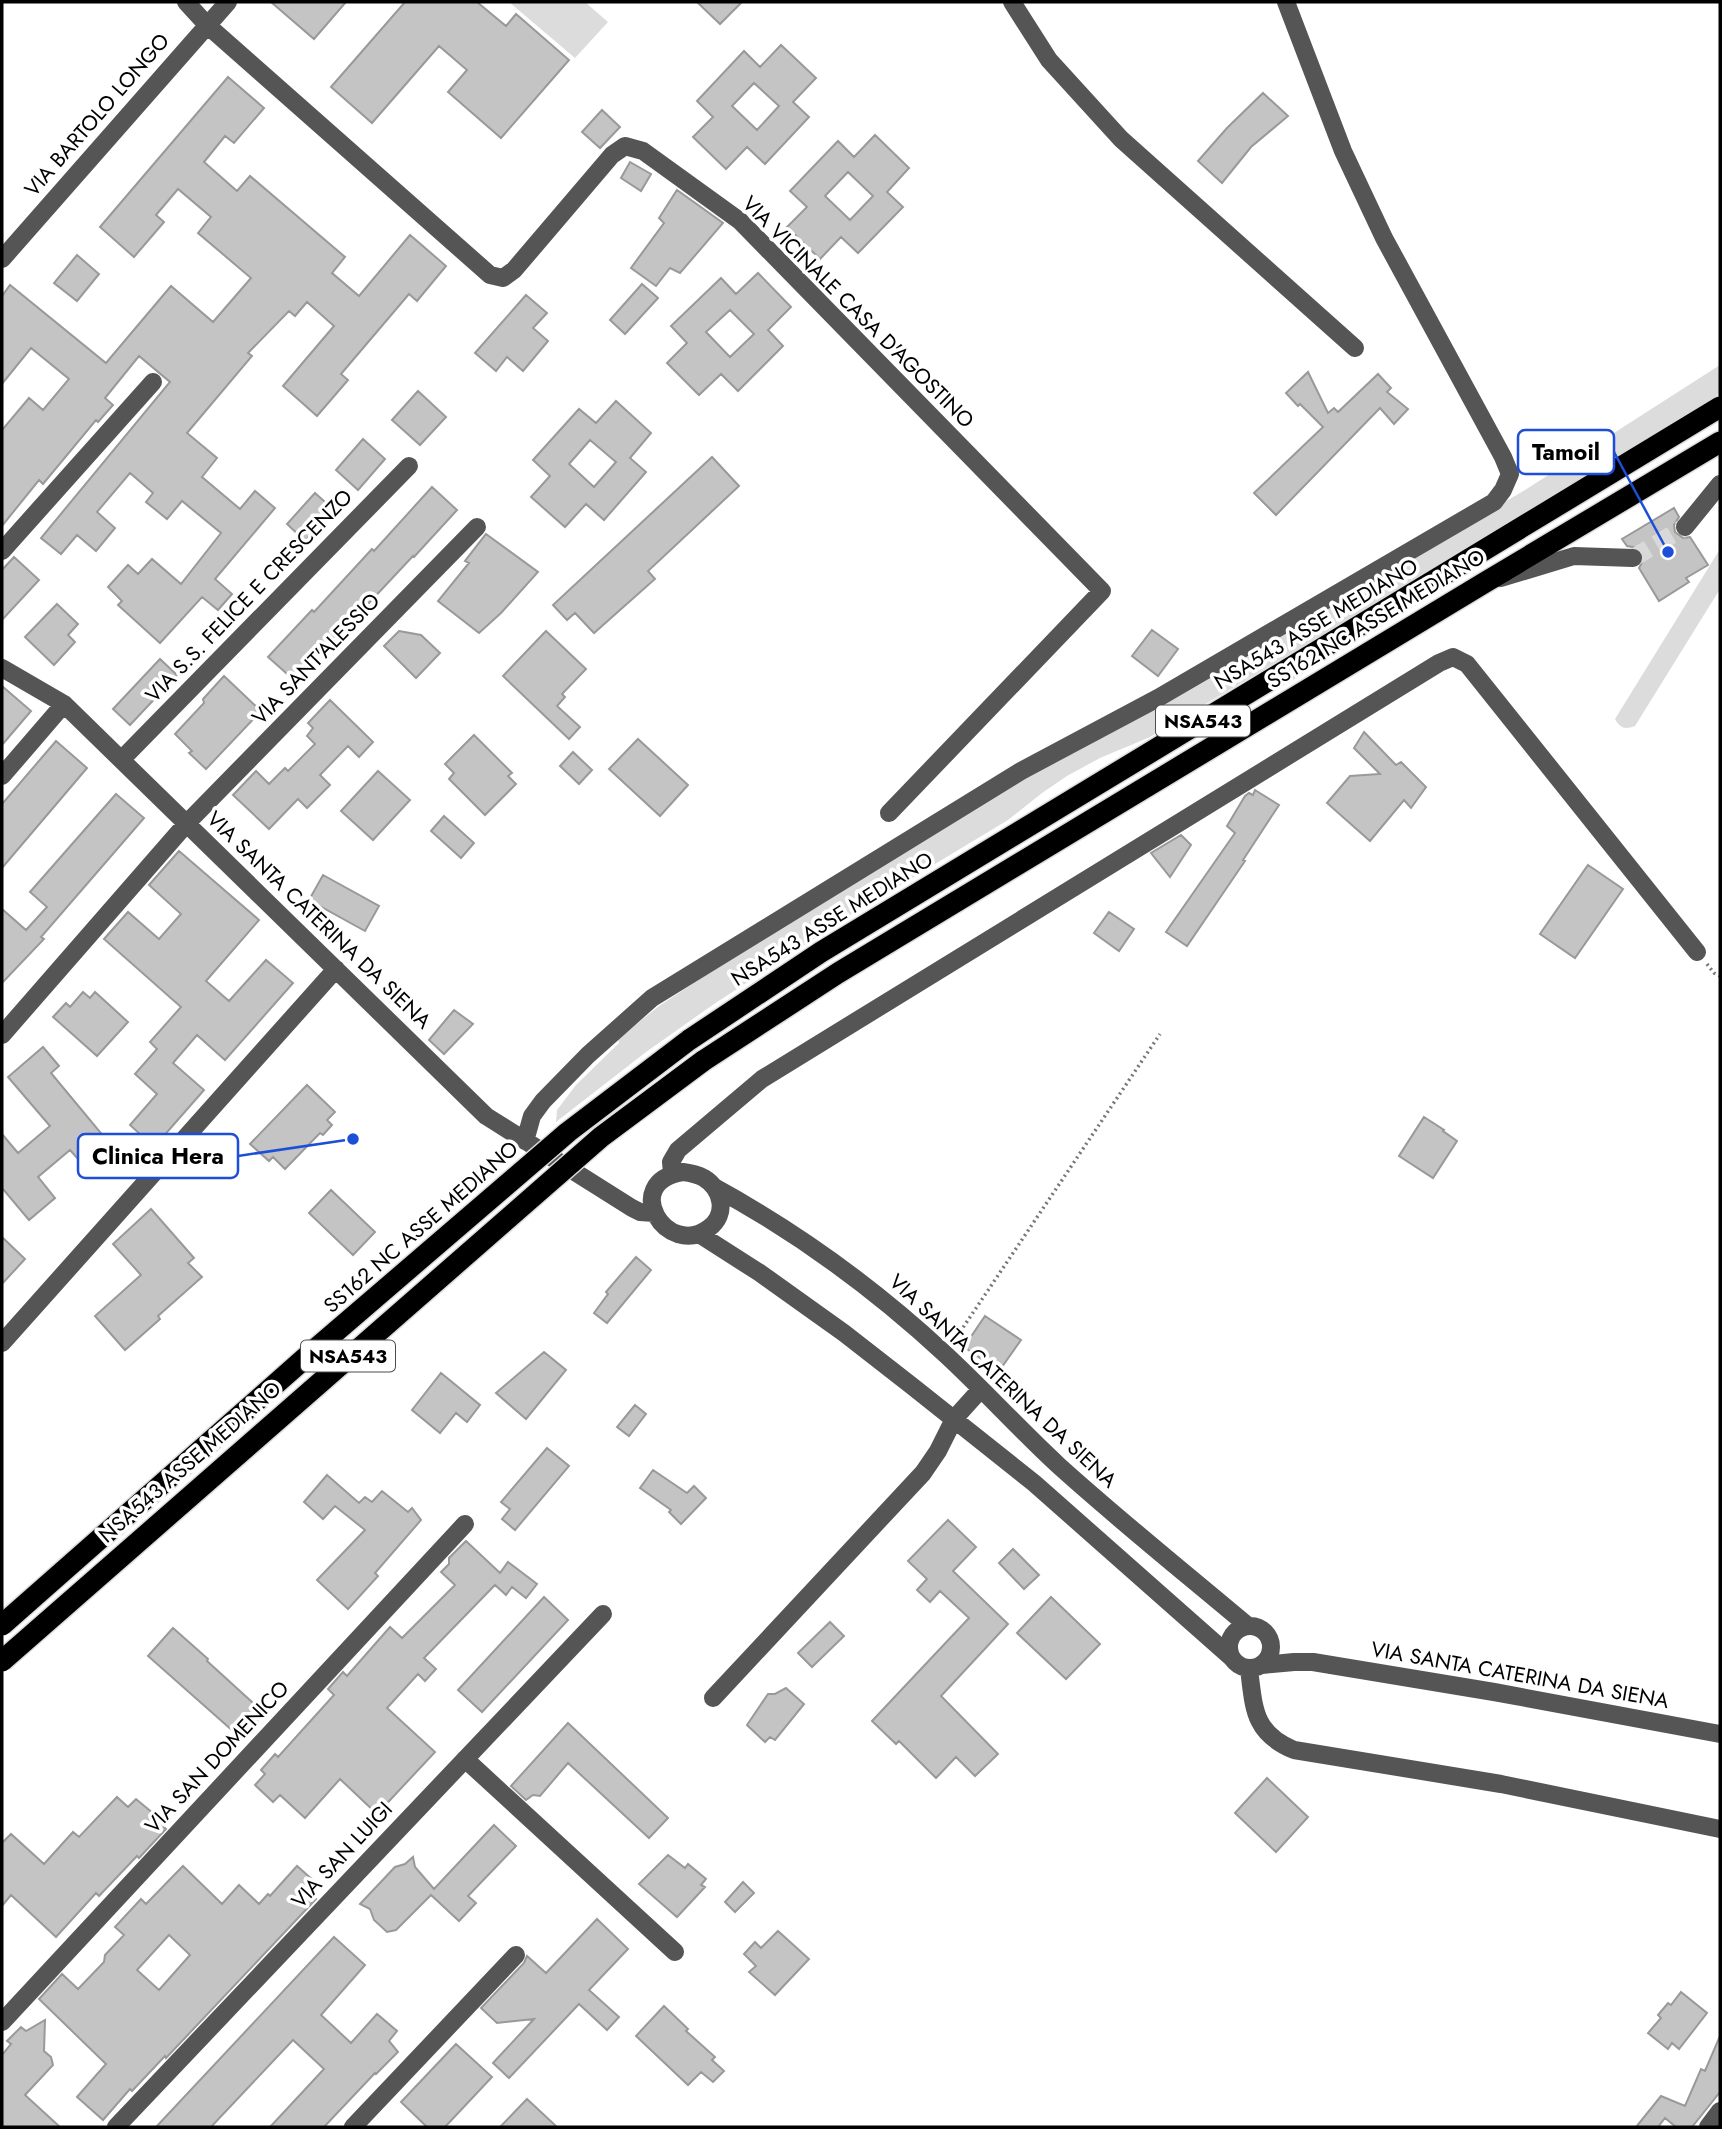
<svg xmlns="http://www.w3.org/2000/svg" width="1722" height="2129" font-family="Jost,sans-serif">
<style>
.green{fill:#dcdcdc}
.building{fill:#c4c4c4;stroke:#999;stroke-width:2;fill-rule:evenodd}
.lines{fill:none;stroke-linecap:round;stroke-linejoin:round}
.minor-tunnel{stroke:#d9d9d9;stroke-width:18;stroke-dasharray:18 9;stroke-linecap:butt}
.highway-casing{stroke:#dbdbdb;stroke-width:24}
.path{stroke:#777;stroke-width:3.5;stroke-dasharray:2 3.5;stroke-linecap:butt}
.minor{stroke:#555;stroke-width:18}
.highway{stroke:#000;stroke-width:21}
.highway-bridge-casing{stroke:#dbdbdb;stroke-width:24;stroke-linecap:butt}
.highway-bridge{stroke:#000;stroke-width:21}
.labels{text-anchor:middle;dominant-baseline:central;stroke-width:7;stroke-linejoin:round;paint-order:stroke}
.shield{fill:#fff;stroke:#4c4c4c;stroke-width:2}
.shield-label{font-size:19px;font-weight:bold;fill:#000}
.street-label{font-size:21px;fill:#000;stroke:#fff}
.leader{fill:none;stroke:#1d4ed8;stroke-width:2.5}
.callout-dot{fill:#1d4ed8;stroke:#fff;stroke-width:2.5}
.callout{fill:#fff;stroke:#1d4ed8;stroke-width:2.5}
.callout-label{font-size:23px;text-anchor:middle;font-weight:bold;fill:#000}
</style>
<rect width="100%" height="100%" fill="#fff"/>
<!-- green -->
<path class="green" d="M509 2H585L608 22 575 58Z
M1720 365V393L1683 420 1150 737 1100 758 1067 776 1042 793 1008 820 852 914 714 1004 646 1052 556 1122 557 1110 576 1085 619 1043 618 1039 659 1006 742 951 1018 781 1209 676 1525 490Z
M1720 549V589L1635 726C1625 730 1620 728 1615 719Z"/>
<!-- building -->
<path class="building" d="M271 2H346L314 39Z
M405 2H477L506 26 516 14 569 60 501 138 448 92 467 70 439 46 372 123 331 87Z
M697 2H742L720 24Z
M781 45 816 78 793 102 809 117 765 164 747 147 726 169 693 137 713 117 697 101 744 51 760 67ZM754 83 779 106 757 130 732 106Z
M228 77 264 108 234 143 225 136 204 162 237 191 250 176 345 257 332 273 359 296 410 235 446 266 417 301 409 294 341 374 348 380 317 416 283 386 334 326 307 302 295 316 289 311 248 353 252 356 187 433 217 458 202 477 240 509 255 491 275 508 215 579 232 594 218 610 202 597 160 643 118 605 122 601 108 587 128 565 138 574 152 559 181 584 221 533 182 501 167 519 146 502 153 493 130 473 97 512 115 528 96 551 77 535 61 554 41 538 170 382 139 356 105 398 113 405 98 422 96 420 43 484 39 480 2 526V430L29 398 43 410 69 379 31 348 2 384V296L10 285 106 363 171 286 213 322 251 278 198 233 211 217 178 189 156 215 164 222 134 257 100 227Z
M1263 93 1288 116 1251 147 1222 183 1198 161 1227 128Z
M602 110 620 127 600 148 582 132Z
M875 135 909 168 887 192 903 207 858 253 841 237 820 259 787 227 807 207 790 191 838 141 854 157ZM848 172 873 196 850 220 825 196Z
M630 162 651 174 641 191 621 178Z
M677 190 723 223 680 273 670 268 656 286 631 268 664 223 659 218Z
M77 255 99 274 77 301 54 283Z
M758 273 791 307 768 330 783 346 738 391 721 374 699 395 667 363 687 343 671 326 721 278 736 294ZM730 310 754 334 730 357 706 332Z
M642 284 658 298 625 334 610 320Z
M526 295 547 313 533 328 548 341 523 371 507 357 496 371 475 353Z
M1308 372 1328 413 1334 408 1338 412 1378 374 1391 388 1387 392 1408 409 1394 424 1380 408 1276 515 1254 493 1323 427 1300 404 1298 406 1286 393Z
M418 391 446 417 420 445 392 420Z
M616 401 651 433 630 458 646 472 604 520 586 504 565 527 531 497 550 476 533 460 579 409 596 423ZM590 440 616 462 594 487 569 464Z
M363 439 385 459 358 490 336 470Z
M712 457 739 486 648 571 655 579 594 633 575 613 567 620 553 605Z
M432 487 457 510 414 557 413 556 354 619 352 617 294 680 268 657 312 610 314 612 372 549 374 551Z
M315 493 334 510 305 541 287 524Z
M1674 508 1679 517 1674 525 1675 532 1683 538 1690 537 1708 565 1686 578 1689 582 1659 601 1639 568 1644 559 1643 552 1638 548 1627 546 1622 539Z
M486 534 538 572 501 613 479 633 438 601 469 563 465 561Z
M14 557 39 580 2 620V570Z
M57 604 78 624 68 635 75 642 54 665 25 637Z
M1152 630 1178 649 1158 676 1132 656Z
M399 631 421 635 440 653 416 678 384 646Z
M546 631 586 669 562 694 565 697 557 706 580 727 569 739 503 676Z
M160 659 177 675 130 725 113 709Z
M224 676 261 711 206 769 189 753 192 751 175 734 204 703 203 699Z
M2 686 31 711 2 745Z
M330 700 373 742 359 757 348 746 320 775 330 785 307 808 298 799 269 829 233 795 256 771 269 784 285 768 288 771 315 744 307 736 313 728 308 723Z
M1364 732 1396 765 1401 762 1426 787 1411 808 1404 800 1370 841 1327 803 1350 776 1380 774 1354 748Z
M474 735 512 773 508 776 516 784 485 815 449 779 454 773 445 764Z
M638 739 688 785 660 816 609 769Z
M56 741 87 768 2 868V804Z
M573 752 592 770 579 784 560 766Z
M378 771 410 800 373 840 341 811Z
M1255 790 1279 805 1243 860 1245 861 1187 946 1166 932 1235 833 1227 826 1245 796 1249 793 1253 795Z
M116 794 144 818 41 937 44 939 2 983V909L26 930 47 907 30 892Z
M444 816 474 843 461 858 431 831Z
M1181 835 1191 845 1170 877 1151 853Z
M179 851 259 920 206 981 229 1001 266 960 293 983 225 1060 197 1035 173 1063 204 1090 154 1147 130 1125 157 1094 135 1074 157 1049 150 1042 181 1007 104 939 128 912 159 939 181 914 149 885Z
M1588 865 1623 889 1575 958 1540 934Z
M323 875 379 906 365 931 309 900Z
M1109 912 1134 929 1119 951 1094 933Z
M83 992 90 998 95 992 128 1022 97 1056 53 1017 66 1003 70 1007Z
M454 1010 473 1024 444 1054 429 1040Z
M43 1047 59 1066 51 1073 110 1144V1150L87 1169 70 1150 38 1177 55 1198 29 1220 2 1188V1134L18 1153 50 1126 8 1077Z
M307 1085 335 1112 327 1120 332 1125 323 1135 320 1133 285 1169 273 1157 269 1161 250 1144Z
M1424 1117 1444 1130 1443 1131 1457 1141 1433 1178 1399 1156Z
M331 1190 375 1232 353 1255 309 1213Z
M151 1209 194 1258 188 1263 202 1277 158 1316 160 1319 125 1350 95 1316 141 1275 113 1244Z
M2 1237 25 1259 2 1284Z
M636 1257 651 1270 607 1323 594 1313 608 1294 606 1292Z
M985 1316 1021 1340 999 1371 964 1347Z
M544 1352 566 1370 526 1419 496 1393Z
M441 1373 480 1405 467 1422 456 1413 440 1433 412 1410Z
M635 1405 646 1414 629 1436 617 1427Z
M547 1448 569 1466 515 1530 502 1519 510 1509 501 1502Z
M653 1470 687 1493 694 1486 706 1498 681 1524 669 1512 671 1510 640 1488Z
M327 1475 359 1503 365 1497 372 1502 382 1491 408 1512 412 1508 421 1520 375 1573 378 1576 348 1609 317 1580 365 1530 335 1506 323 1519 304 1502Z
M948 1520 976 1547 953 1571 1008 1624 941 1696 998 1754 975 1776 956 1757 936 1778 899 1741 896 1744 872 1721 969 1618 940 1591 930 1602 917 1590 927 1579 908 1561Z
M466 1541 500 1573 508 1562 537 1584 526 1598 512 1587 506 1595 495 1585 424 1658 436 1669 425 1681 418 1674 387 1708 435 1752 377 1814 340 1779 305 1818 280 1795 273 1802 255 1785 265 1774 261 1770 275 1754 278 1757 334 1695 328 1689 343 1672 347 1676 390 1627 402 1638 455 1585 441 1572 449 1564V1558Z
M1013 1549 1039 1575 1024 1589 999 1563Z
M544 1597 568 1620 482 1712 458 1690Z
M1051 1597 1100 1644 1066 1679 1017 1633Z
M830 1622 844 1636 812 1667 798 1653Z
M173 1628 208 1659 207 1661 264 1713 242 1739 148 1656Z
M786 1688 804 1704 775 1740 770 1737 765 1742 747 1725 768 1694H775Z
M568 1723 668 1818 649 1838 568 1763 540 1796 533 1795 526 1800 511 1786Z
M1267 1778 1308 1817 1276 1852 1235 1813Z
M117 1797 128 1807 136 1799 166 1824 164 1827 166 1829 139 1858 137 1856 99 1896 96 1893 56 1937 11 1895 2 1906V1843L11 1834 44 1864 73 1832 79 1837Z
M494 1825 516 1846 468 1896 476 1903 459 1921 431 1895 396 1930 387 1932 374 1920 370 1909 360 1904 395 1867 405 1864 413 1857 415 1867 434 1889Z
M668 1855 685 1868 688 1864 706 1879 701 1885 705 1887 677 1917 639 1884Z
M183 1866 222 1904 239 1885 259 1904 268 1894 270 1896 297 1866 314 1881 305 1890 316 1899 166 2058 165 2056 132 2091 130 2089 103 2120 77 2097 106 2064 39 1999 62 1974 78 1989 104 1962 105 1955 124 1935 115 1927 141 1899 146 1904ZM169 1935 190 1955 159 1990 137 1970Z
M743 1882 754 1893 735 1912 725 1902Z
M597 1919 628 1949 589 1990 619 2017 607 2030 579 2004 509 2078 493 2063 534 2019 497 2023 481 2008 524 1963 527 1956 546 1973Z
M778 1931 809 1959 775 1995 749 1972 756 1966 744 1954 755 1942 761 1948Z
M334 1937 365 1965 321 2015 351 2043 377 2014 397 2031 389 2041 398 2052 376 2074 375 2073 324 2127H270L324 2069 293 2040 211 2127H156Z
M1681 1992 1707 2013 1679 2049 1672 2043 1668 2049 1648 2033 1661 2018 1658 2015 1668 2003 1671 2005Z
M664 2006 688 2029 686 2031 715 2057 712 2060 724 2071 713 2082 701 2072 688 2085 636 2036Z
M45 2020 44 2051 51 2057 53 2065 25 2095 60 2127H2V2055L11 2044 7 2041 21 2027 26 2031Z
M1720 2036V2092L1692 2127H1676L1665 2118 1658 2127H1636L1661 2096 1685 2106 1701 2069 1705 2071Z
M456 2044 492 2077 445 2127H427L401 2102Z
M527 2099 557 2127H500Z"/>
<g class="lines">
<!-- minor-tunnel -->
<path class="minor-tunnel" d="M1633 558 1685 527"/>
<!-- highway casing -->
<g class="highway-casing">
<path id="highway" d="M689 1040 821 952 1720 407
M703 1061 838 973 1484 583 1720 442"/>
</g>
<!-- path -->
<path class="path" d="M1707 964 1714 973 1720 976
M954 1341 1160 1034"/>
<!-- minor -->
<path class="minor" d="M186 2 207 25 490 275 503 278 514 270 612 155 625 146 643 151 740 221 1102 591 889 813
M1012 2 1049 60 1121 139 1355 348
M2 259 228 2
M1685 527 1720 484
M2 551 153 382
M1501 578 1574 556 1633 558
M2 668 64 704 486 1116 632 1208 640 1212 654 1213
M122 759 409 466
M2 776 64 704
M2 1035 187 823 477 527
M525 1141 532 1116 543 1101 588 1055 652 998 1021 771 1158 698 1494 502 1503 490 1510 474 1503 457 1384 238 1343 151 1286 2
M683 1172C691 1173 697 1174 704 1178 722 1189 728 1214 709 1228 667 1260 619 1182 683 1172Z
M672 1173 671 1162 678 1150 762 1079 1439 663 1453 657 1467 664 1697 952
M714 1187C800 1234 873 1287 945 1354 984 1390 1019 1429 1058 1465 1120 1521 1185 1573 1248 1626
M699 1234 760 1273 844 1333 912 1386 1034 1483 1232 1658
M2 1343 336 969
M1229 1647a21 21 0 1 1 42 0a21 21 0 1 1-42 0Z
M1262 1665 1294 1662H1313L1494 1692 1720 1734
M1249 1669C1254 1708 1253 1733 1294 1750L1501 1784 1720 1829
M713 1698 923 1473 938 1451 954 1419 981 1389
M465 1759 675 1952
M2 2022 465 1524
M116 2127 603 1614
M353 2127 516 1955
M1708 2127 1720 2111"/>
<!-- highway -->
<use href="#highway" class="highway"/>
<!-- highway-bridge casing -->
<g class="highway-bridge-casing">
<path id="highway-bridge" d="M2 1625 305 1358 568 1132 689 1040
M2 1661 601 1137 703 1061"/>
</g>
<!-- highway-bridge -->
<use href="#highway-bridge" class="highway-bridge"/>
</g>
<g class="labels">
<!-- shield labels -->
<g class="shield">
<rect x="1156" y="705.5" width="94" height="31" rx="5"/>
<rect x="301" y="1340.5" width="94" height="31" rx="5"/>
</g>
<g class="shield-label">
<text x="1203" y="721">NSA543</text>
<text x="348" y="1356">NSA543</text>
</g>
<!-- street labels -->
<g class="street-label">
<text transform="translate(97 115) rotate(-49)">VIA BARTOLO LONGO</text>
<text transform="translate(858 312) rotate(45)">VIA VICINALE CASA D'AGOSTINO</text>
<text transform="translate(249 596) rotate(-46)">VIA S.S. FELICE E CRESCENZO</text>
<text transform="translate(1376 619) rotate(-31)">SS162 NC ASSE MEDIANO</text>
<text transform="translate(1316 624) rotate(-31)">NSA543 ASSE MEDIANO</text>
<text transform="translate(316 659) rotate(-46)">VIA SANT'ALESSIO</text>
<text transform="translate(832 919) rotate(-32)">NSA543 ASSE MEDIANO</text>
<text transform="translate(319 920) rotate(44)">VIA SANTA CATERINA DA SIENA</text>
<text transform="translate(421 1227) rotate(-41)">SS162 NC ASSE MEDIANO</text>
<text transform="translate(1003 1381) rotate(43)">VIA SANTA CATERINA DA SIENA</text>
<text transform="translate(190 1462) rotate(-41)">NSA543 ASSE MEDIANO</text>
<text transform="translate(1520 1675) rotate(10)">VIA SANTA CATERINA DA SIENA</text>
<text transform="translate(217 1757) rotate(-47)">VIA SAN DOMENICO</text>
<text transform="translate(342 1855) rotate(-47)">VIA SAN LUIGI</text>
</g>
</g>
<!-- callouts -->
<path class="leader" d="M1668 552L1614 452M353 1139L238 1156"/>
<g class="callout-dot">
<circle cx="1668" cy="552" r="7"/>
<circle cx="353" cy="1139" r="7"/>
</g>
<g class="callout">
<rect x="1518" y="430" width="96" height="44" rx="7"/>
<rect x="78" y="1134" width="160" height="44" rx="7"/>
</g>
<g class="callout-label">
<text x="1566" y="460">Tamoil</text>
<text x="158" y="1164">Clinica Hera</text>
</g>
<!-- border -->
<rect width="1722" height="2129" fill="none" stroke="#000000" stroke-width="7"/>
</svg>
